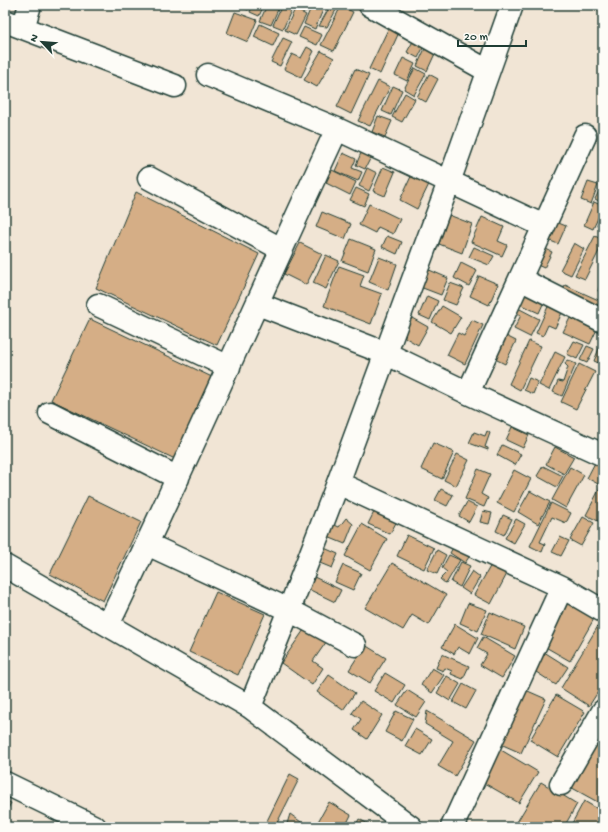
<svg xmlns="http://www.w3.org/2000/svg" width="608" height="832" font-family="'Gochi Hand',sans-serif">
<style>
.building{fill:#d5ae86;stroke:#1f3d34}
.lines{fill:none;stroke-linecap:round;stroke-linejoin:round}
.minor-casing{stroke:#1f3d34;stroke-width:25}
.minor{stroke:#fdfcf7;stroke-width:22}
</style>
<rect width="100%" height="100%" fill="#f1e5d5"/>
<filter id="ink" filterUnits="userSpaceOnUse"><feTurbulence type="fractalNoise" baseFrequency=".025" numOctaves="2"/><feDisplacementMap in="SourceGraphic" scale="8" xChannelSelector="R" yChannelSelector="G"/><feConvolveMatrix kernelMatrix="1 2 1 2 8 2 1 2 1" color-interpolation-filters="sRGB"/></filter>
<g filter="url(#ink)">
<!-- building -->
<path class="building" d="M238 5H250L248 10Z
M253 5H264L259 16 250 12Z
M267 5H280L271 25 260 21Z
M282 5 293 6 283 29 273 25Z
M296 5H309L306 12 296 6Z
M312 5H325L315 29 304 24Z
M330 6 336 10 327 27 319 26Z
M341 6 353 12 334 51 321 45Z
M295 9 306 15 296 35 285 30Z
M235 12 257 20 248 42 227 33Z
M391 23 401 28 380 74 369 69Z
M260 24 279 33 273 46 254 37Z
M304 27 322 35 317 45 299 37Z
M416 36 426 42 418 58 407 52Z
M283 38 292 42 280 66 271 62Z
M428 42 438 47 427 71 417 66Z
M307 47 314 51 301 77 284 69 292 54 301 58Z
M321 51 334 58 317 87 304 80Z
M403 58 415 64 407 81 395 75Z
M415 68 426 74 414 95 404 89Z
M355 69 369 75 351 114 337 107Z
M429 74 438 79 426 102 417 97Z
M378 81 390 87 370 126 358 121Z
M393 86 402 90 391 115 382 111Z
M405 93 415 99 402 122 392 117Z
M378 116 392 121 385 137 372 132Z
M343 153 356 159 352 168 362 172 358 181 335 171Z
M361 153 371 157 365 169 356 165Z
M383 167 395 172 385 196 373 191Z
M367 168 377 173 369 191 359 186Z
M332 170 356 182 350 195 326 183Z
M414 170 432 178 417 209 400 200Z
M588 182 598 185 591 204 581 200Z
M602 185H603V203L595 199Z
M356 188 369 194 364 206 350 200Z
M136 192 259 254 217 345 96 288Z
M594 202 603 206V207L593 229 584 225Z
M369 204 400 219 393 234 378 227 375 233 359 225Z
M322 212 351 224 345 239 316 227Z
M603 212V228L597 225Z
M449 215 472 224 462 253 439 244Z
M482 217 504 227 498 241 507 245 502 256 471 242Z
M556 222 566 226 558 244 548 240Z
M387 236 402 242 397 254 382 247Z
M595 236 603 240V243L585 279 575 275Z
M351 239 376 249 368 271 342 261Z
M300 243 322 254 306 285 284 274Z
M574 243 584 249 571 275 560 270Z
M474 247 494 256 489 265 469 257Z
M542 247 552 252 544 268 535 264Z
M326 255 339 261 326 289 313 283Z
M379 257 397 264 388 290 369 282Z
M461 263 477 271 469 286 454 278Z
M339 266 364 275 360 286 382 294 371 324 324 306Z
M427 269 448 278 441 295 420 287Z
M479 276 498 284 489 305 470 296Z
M602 279H603V293L598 291Z
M450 283 464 288 456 305 443 300Z
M565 285 603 302V309L560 296Z
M528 286 547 295 539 313 519 304Z
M427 296 438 301 430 320 419 315Z
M551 300 565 306 555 328 548 325 543 336 536 333Z
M442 306 461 317 451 333 432 322Z
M516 307 539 319 530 337 514 329 521 315 514 312Z
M573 312 599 325 590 344 563 332Z
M412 318 428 327 418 345 401 335Z
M90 319 214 378 175 459 51 400Z
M472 320 483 325 465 364 447 355 458 333 464 336Z
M504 335 516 341 505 364 493 358Z
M529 341 541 346 520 390 509 384Z
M574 341 584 345 577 359 567 354Z
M602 341H603V365L594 361Z
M587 346 594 349 587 363 580 360Z
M555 352 565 357 549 390 539 385Z
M567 360 576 364 562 396 553 392 558 381 563 382 568 367 565 364Z
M579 364 595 372 576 409 561 402Z
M529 378 538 382 533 394 524 390Z
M512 427 529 435 523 448 506 440Z
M487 431 490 433 485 447 488 448V450L469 443 474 432 485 436Z
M433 443 454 452 442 479 421 469Z
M502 445 521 454 515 465 497 455Z
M555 447 574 457 564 474 546 464Z
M457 454 469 460 456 486 444 480Z
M598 457 603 460V478L600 485 587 478Z
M543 466 563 476 557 487 537 476Z
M570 467 584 475 566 508 552 500Z
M478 469 490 474 481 494 488 498 484 507 465 499Z
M514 470 531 479 514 512 497 503Z
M602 484H603V512L598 521 586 515Z
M441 489 453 495 447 506 435 500Z
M530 491 550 502 538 524 518 512Z
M88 496 141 522 103 601 50 574Z
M467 502 477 507 469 522 459 516Z
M551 503 571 513 566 523 552 517 540 542 545 544 542 552 530 546Z
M377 506 399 517 390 534 368 524Z
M483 511 492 513 489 524 480 522Z
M503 515 512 519 504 535 496 531Z
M583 517 594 523 581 546 570 540Z
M346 518 353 524 345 544 323 535 328 522 339 527Z
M516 519 525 524 514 543 505 538Z
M362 524 387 539 370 570 345 556Z
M407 535 434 548 424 569 397 556Z
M560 537 569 541 561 556 552 552Z
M455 544 471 554 465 563 450 553Z
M322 547 338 554 332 568 315 561Z
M437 550 446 555 437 574 427 570Z
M449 555 460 560 446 584 440 579 447 572 442 568Z
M461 562 470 566 460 587 451 582Z
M392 563 446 595 429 625 412 615 403 630 365 608Z
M492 563 508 572 491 604 474 595Z
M343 565 361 573 353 590 335 582Z
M472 571 480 577 470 594 461 588Z
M310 575 341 590 335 602 304 587Z
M216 592 265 614 238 675 189 652Z
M567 601 595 617 570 661 542 645Z
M468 603 487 610 478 631 460 623Z
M490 612 524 627 515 649 481 634Z
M308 624 329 638 313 661 323 668 312 685 281 663Z
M455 624 478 638 470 654 458 647 454 654 442 647Z
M598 626 603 629V684L589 706 561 688Z
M483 637 515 656 502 678 480 665 487 654 477 648Z
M365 645 386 658 370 683 349 670Z
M541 650 568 667 556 685 530 668Z
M442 654 469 666 463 679 451 674 452 671 445 668 443 671 436 668Z
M432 668 444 675 432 693 421 685Z
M385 673 405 685 394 703 374 691Z
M329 675 355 693 343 710 317 692Z
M447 676 460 684 450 701 437 693Z
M463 684 476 691 466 709 453 702Z
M521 688 546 699 521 753 496 742Z
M407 690 426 702 416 717 397 705Z
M556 695 585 712 558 757 530 740Z
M361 701 382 715 367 739 354 730 361 719 352 713Z
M396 711 413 719 402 741 385 732Z
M427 711 476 740 455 776 438 766 453 741 425 724Z
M603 716V805L565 784Z
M415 729 432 739 422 755 405 746Z
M496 747 538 772 519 803 477 779Z
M290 774 299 779 275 827H264Z
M541 782 577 804 564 827H525L517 822Z
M5 800 11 803 5 814Z
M584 801 603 812V819L598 827H570Z
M329 802 351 815 345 827H315Z
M290 814 308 827H286Z
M359 819 374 827H355Z"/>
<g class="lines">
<!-- minor casing -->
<g class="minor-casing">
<path id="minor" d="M370 5 488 71
M5 21 175 86
M23 28 30 5
M208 75 337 129 544 226
M149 178 281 249
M520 279 603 321
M258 304 385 353 468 393 603 455
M98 305 229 367
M468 393 585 136
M50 413 178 478
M338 483 562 587 603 611
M147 544 289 610 355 645
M5 566 250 707 411 827
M108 625C188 461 260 294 337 129
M250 707 289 610 338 483 449 182 512 5
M5 783 95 827
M561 784 603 711
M452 827 562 587"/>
</g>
<!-- minor -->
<use href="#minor" class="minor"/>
</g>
</g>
<!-- margin -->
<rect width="608" height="832" fill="none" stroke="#fdfcf7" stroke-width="20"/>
<rect x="10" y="10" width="588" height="812" fill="none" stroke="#1f3d34" stroke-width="1.5" filter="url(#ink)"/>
<!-- north arrow -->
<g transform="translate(42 42) rotate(296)" stroke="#fdfcf7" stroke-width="3" paint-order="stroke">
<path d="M0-3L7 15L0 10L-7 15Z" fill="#1f3d34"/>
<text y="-6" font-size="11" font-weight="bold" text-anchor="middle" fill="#1f3d34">N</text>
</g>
<!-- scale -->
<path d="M458 40v6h68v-6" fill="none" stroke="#1f3d34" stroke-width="2"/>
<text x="464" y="40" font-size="12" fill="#1f3d34" stroke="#fdfcf7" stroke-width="3" paint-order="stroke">20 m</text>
</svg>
